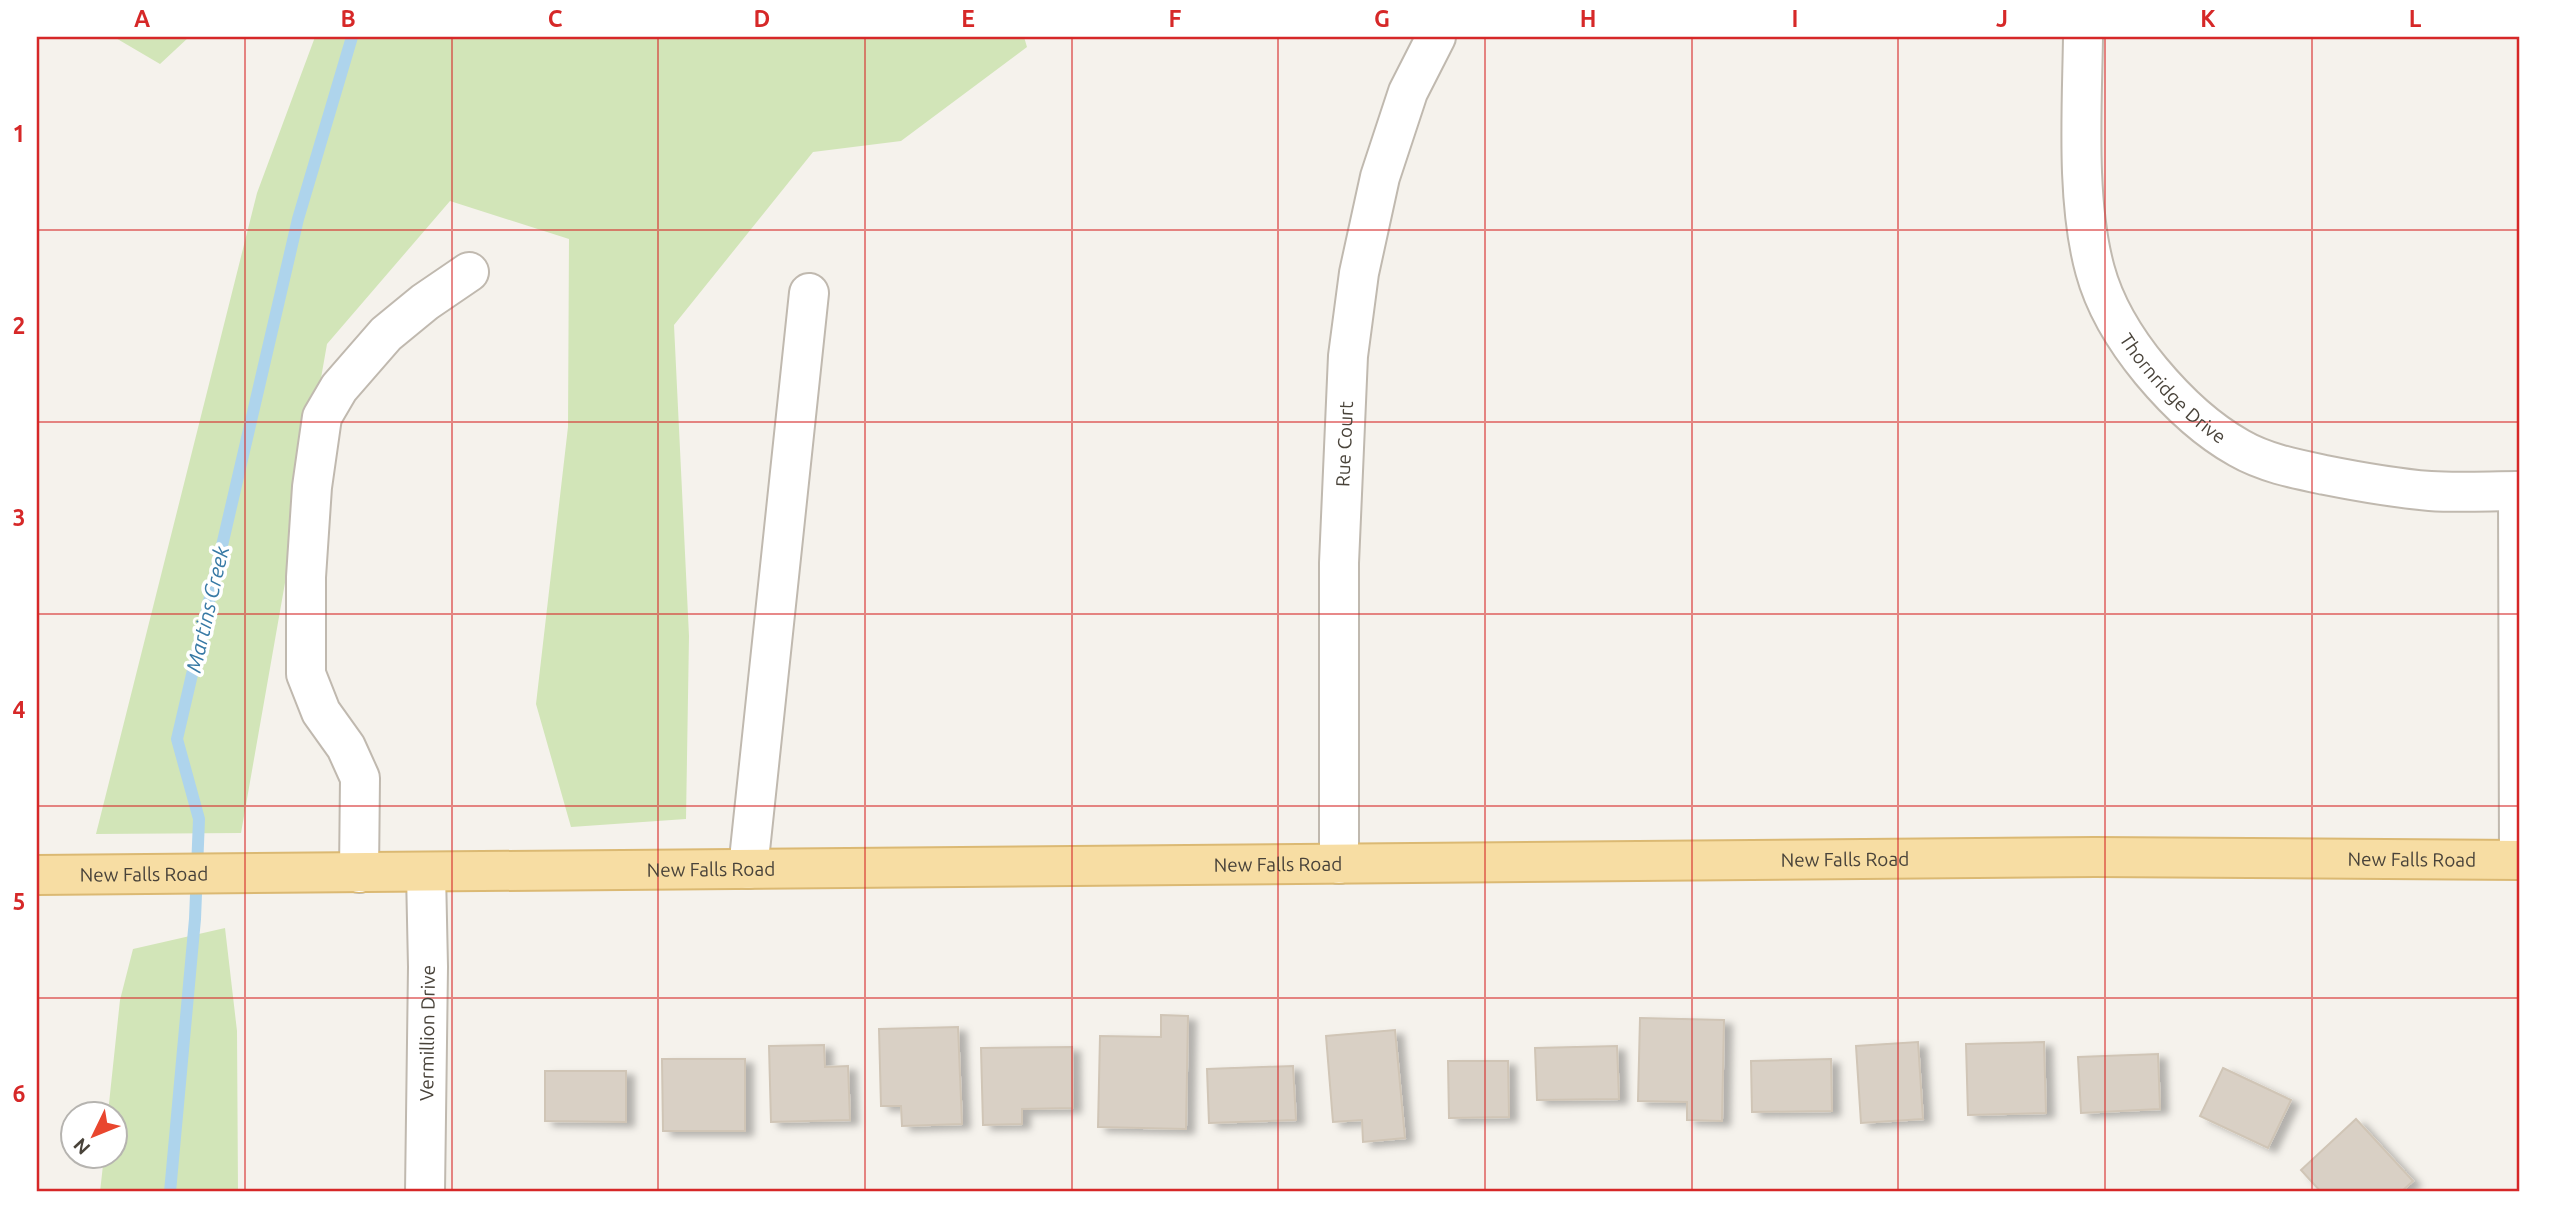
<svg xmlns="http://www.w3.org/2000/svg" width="2557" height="1229" font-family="Ubuntu,sans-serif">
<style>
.green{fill:#d2e5b8}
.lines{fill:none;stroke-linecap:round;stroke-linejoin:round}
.stream{stroke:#aed4ec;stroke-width:12}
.building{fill:#d9d0c5;stroke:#d0c5b6;stroke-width:2;filter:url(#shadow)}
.minor-casing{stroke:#c0b9af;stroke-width:42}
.major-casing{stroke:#dbb973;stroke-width:42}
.minor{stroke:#fff;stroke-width:38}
.major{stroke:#f7dda3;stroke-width:38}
.grid{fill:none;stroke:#d62828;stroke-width:2;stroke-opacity:0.55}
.labels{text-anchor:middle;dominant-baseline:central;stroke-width:7;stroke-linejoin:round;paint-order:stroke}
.street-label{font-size:19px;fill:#49433a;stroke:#fff}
.water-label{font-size:21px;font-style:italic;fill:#387aa5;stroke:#fff}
.neatline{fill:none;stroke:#d62828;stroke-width:2.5}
.grid-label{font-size:23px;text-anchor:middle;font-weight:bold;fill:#d62828}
</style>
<defs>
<filter id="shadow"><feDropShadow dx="8" dy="4.5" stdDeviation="3.5" flood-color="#0004"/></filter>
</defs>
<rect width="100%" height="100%" fill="#f5f2ec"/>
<!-- green -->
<path class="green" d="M114 37H189L160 64Z
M315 37H1024L1027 47 901 141 813 152 674 325 689 636 686 819 571 827 536 704 568 427 569 239 450 201 327 344 241 833 96 834 257 193Z
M225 928 237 1031 238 1192H100L104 1156H116V1114L108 1113 120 1000 133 949Z"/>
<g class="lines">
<!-- stream -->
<path class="stream" d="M170 1192 195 919 199 819 177 739 298 219 352 37"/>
</g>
<!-- building -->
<path class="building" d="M1161 1015 1188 1016 1186 1129 1098 1127 1100 1036 1161 1037Z
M1640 1018 1724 1020 1722 1121 1687 1120V1102L1638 1101Z
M958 1027 962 1124 902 1126 901 1106H881L879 1029Z
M1395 1030 1405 1138 1363 1142 1362 1120 1333 1122 1326 1036Z
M1918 1042 1923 1119 1861 1123 1856 1046Z
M2044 1042 2046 1113 1968 1115 1966 1044Z
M824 1045 825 1067 848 1066 850 1120 771 1122 769 1046Z
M1617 1046 1619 1099 1537 1100 1535 1048Z
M1072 1047 1073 1108 1022 1109V1124L983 1125 981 1048Z
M2158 1054 2160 1109 2081 1113 2078 1057Z
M662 1059H745V1131H663Z
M1831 1059 1832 1111 1752 1112 1751 1061Z
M1448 1061H1508L1509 1117 1449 1118Z
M1293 1066 1296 1120 1209 1123 1207 1069Z
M2223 1068 2291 1100 2268 1148 2200 1116Z
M545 1071H626V1122L545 1121Z
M2356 1119 2413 1181 2401 1192H2321L2301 1170Z"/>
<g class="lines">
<!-- minor casing -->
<g class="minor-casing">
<g id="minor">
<path id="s1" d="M2083 37C2082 108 2076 201 2095 270 2105 307 2127 342 2151 371 2176 401 2205 429 2239 448 2265 463 2296 469 2325 475 2360 482 2394 488 2430 491 2460 493 2490 491 2520 491"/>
<path d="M2518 491 2519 860"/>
<path id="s2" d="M1339 864V563L1348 356 1359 273 1380 177 1408 92 1436 37"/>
<path d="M748 869 809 293"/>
<path d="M359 873 360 778 346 747 321 712 306 674V577L312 487 322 417 339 388 386 334 425 302 469 272"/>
<path id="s3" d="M425 1192 428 967 426 873"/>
</g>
</g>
<!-- major casing -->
<g class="major-casing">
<g id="major">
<path id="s4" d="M37 875 2095 857 2520 860"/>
</g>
</g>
<!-- minor -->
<use href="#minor" class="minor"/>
<!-- major -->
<use href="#major" class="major"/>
</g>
<!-- grid -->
<path class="grid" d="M245 37V1192M452 37V1192M658 37V1192M865 37V1192M1072 37V1192M1278 37V1192M1485 37V1192M1692 37V1192M1898 37V1192M2105 37V1192M2312 37V1192M37 230H2520M37 422H2520M37 614H2520M37 806H2520M37 998H2520"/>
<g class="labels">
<!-- street labels -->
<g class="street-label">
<text stroke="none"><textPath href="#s1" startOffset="378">Thornridge Drive</textPath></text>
<text stroke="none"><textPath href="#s2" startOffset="420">Rue Court</textPath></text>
<text stroke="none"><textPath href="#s4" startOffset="1808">New Falls Road</textPath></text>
<text stroke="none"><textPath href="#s4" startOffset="2375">New Falls Road</textPath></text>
<text stroke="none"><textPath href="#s4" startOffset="1241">New Falls Road</textPath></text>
<text stroke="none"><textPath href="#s4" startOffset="674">New Falls Road</textPath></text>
<text stroke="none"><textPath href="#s4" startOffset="107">New Falls Road</textPath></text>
<text stroke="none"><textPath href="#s3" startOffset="159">Vermillion Drive</textPath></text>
</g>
<!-- water labels -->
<g class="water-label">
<text transform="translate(207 609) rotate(-77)">Martins Creek</text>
</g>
</g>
<!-- border -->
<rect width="2557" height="1229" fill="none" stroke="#ffffff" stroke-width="77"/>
<!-- north arrow -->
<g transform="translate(94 1135) rotate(227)"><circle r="33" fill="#ffffff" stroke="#b6b4b0" stroke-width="2"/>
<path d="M0-5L12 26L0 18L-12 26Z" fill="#e9462e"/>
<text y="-10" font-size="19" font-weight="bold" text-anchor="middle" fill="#49433a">N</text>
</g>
<rect x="38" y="38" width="2480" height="1152" class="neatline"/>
<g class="grid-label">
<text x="142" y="27">A</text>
<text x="348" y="27">B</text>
<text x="555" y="27">C</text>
<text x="762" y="27">D</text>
<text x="968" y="27">E</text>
<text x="1175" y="27">F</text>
<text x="1382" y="27">G</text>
<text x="1588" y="27">H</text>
<text x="1795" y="27">I</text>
<text x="2002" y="27">J</text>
<text x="2208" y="27">K</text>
<text x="2415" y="27">L</text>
<text x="19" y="142">1</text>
<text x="19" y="334">2</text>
<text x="19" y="526">3</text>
<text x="19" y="718">4</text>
<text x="19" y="910">5</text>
<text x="19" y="1102">6</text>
</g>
</svg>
